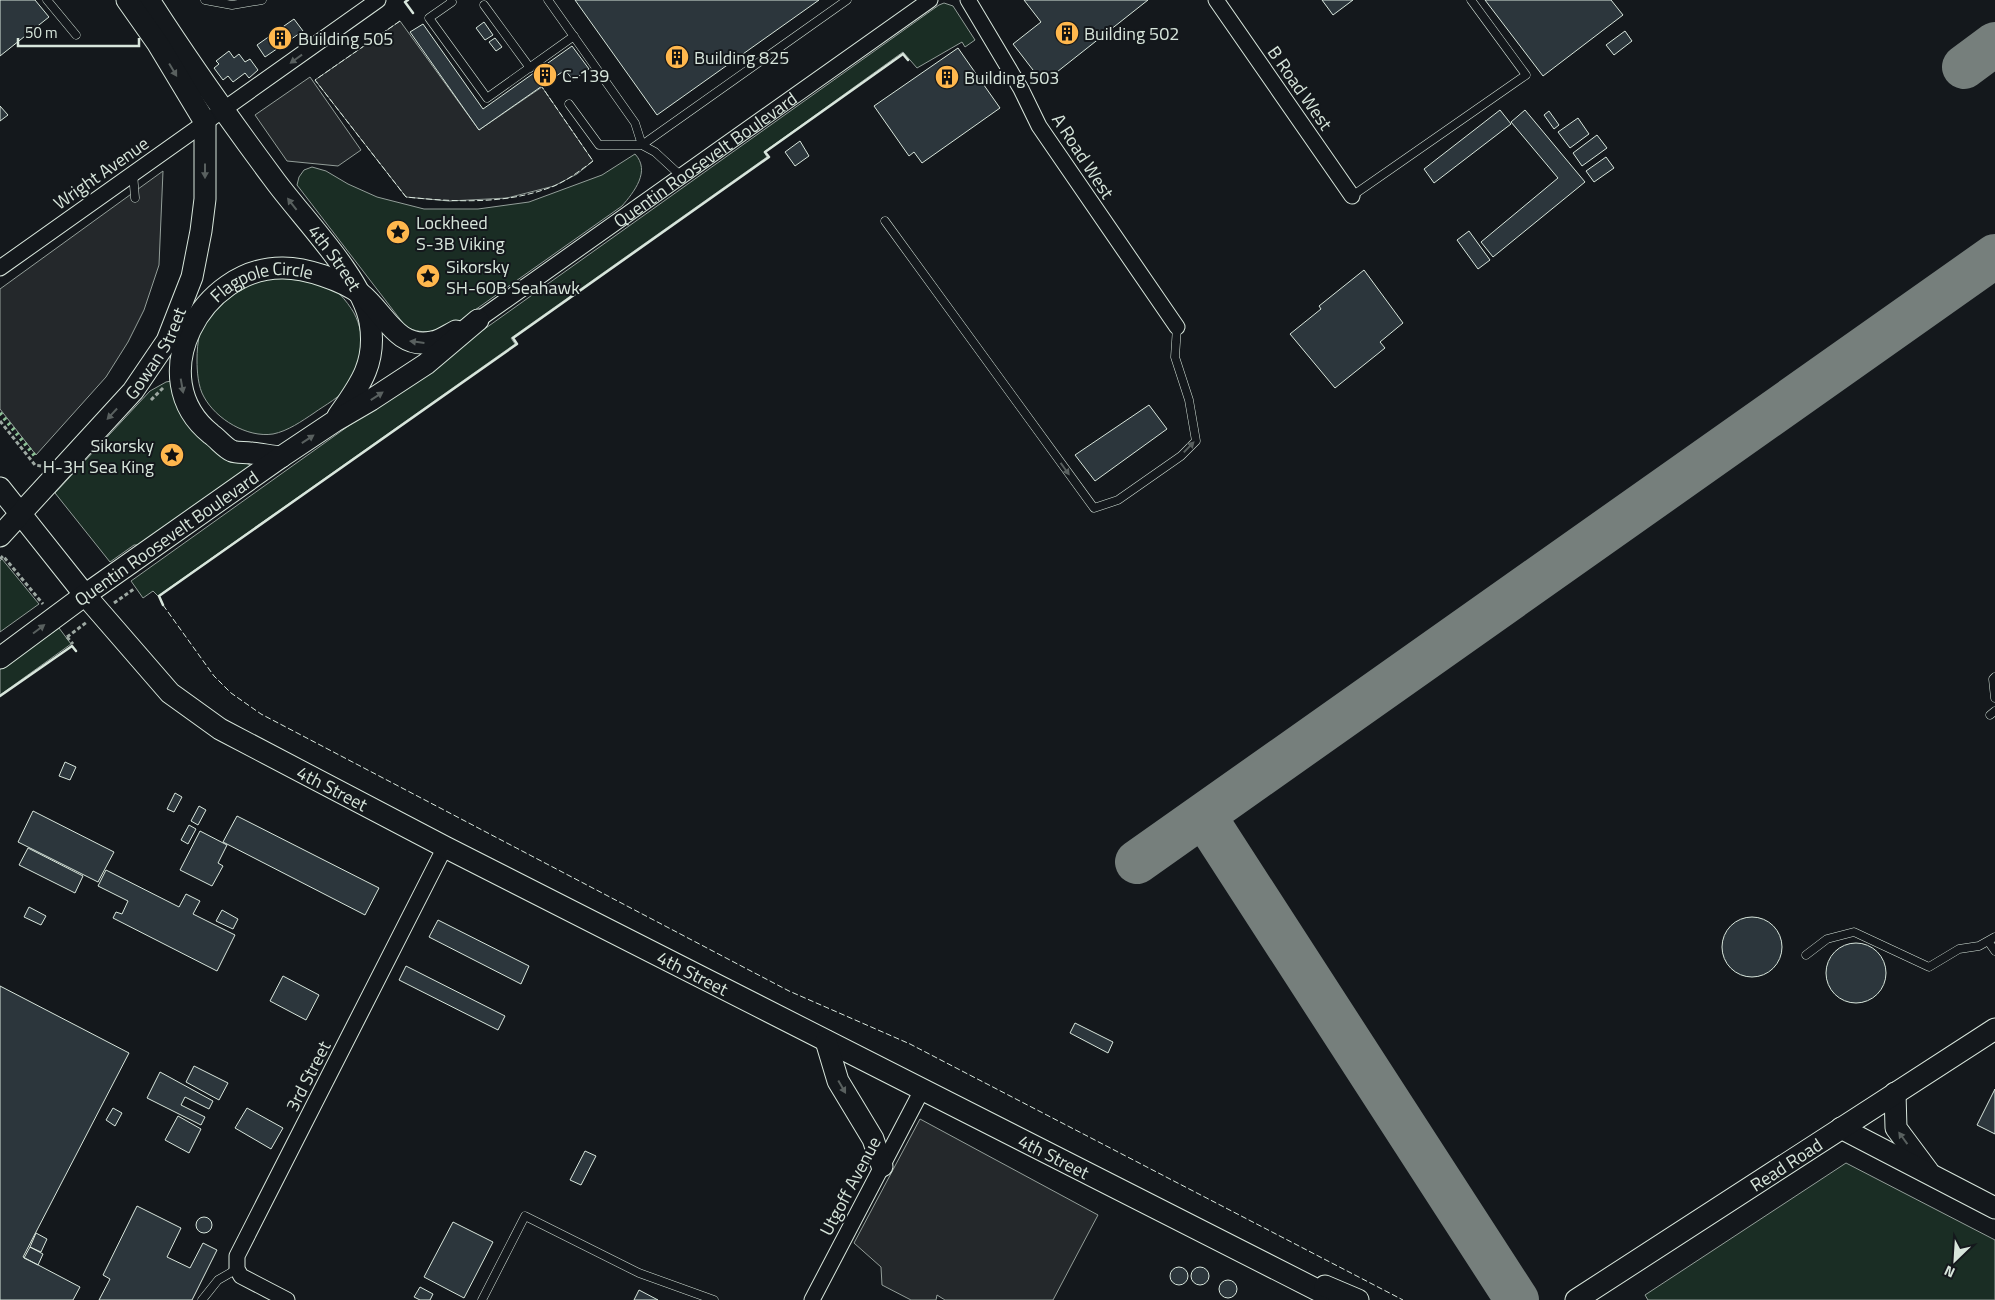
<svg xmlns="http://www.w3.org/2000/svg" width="1995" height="1300" font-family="'Titillium Web',sans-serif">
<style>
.green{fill:#1a2d24;stroke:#939e99}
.parking{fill:#24282b;stroke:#939e99}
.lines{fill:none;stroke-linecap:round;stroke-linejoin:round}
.taxiway{stroke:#767f7c;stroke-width:44}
.building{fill:#2c363c;stroke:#d8e6dc}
.lane-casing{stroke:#d8e6dc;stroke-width:9}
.street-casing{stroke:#d8e6dc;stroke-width:17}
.secondary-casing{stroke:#d8e6dc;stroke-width:23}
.path{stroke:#9da8a2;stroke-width:3;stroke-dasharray:4 2.5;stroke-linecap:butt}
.lane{stroke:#14181c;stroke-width:8}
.street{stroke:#14181c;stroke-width:15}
.secondary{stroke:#14181c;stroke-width:21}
.hedge{stroke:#8ac095;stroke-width:4;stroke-dasharray:2.5 4;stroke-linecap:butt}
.fence{stroke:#d8e6dc;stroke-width:1;stroke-dasharray:6 2.5;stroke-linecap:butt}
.wall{stroke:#d8e6dc;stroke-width:2.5}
.oneway{fill:#59605f}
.labels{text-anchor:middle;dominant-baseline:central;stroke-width:4;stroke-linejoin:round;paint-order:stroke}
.poi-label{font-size:18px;fill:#d8e6dc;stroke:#14181c;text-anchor:start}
.street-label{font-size:18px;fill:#d8e6dc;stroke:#14181c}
</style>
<rect width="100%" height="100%" fill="#14181c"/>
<!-- green -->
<path class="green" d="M944 3 953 6 975 40 965 47 962 42 917 68 903 52 764 152 767 157 511 338 515 344 158 596 153 591 143 598 131 581 939 5Z
M635 154C651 171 634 192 622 206L458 322C440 331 425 336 406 327L297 185 299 177 304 170 312 167 326 171 348 184 377 197 424 209H478L529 202 602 175Z
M266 271C283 274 302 276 319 280 333 284 347 301 354 313 366 336 364 364 349 385 341 397 325 405 314 413 302 421 288 431 273 434 247 438 216 419 204 397 198 387 197 371 197 360 197 343 200 319 212 306 221 296 253 280 266 271Z
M171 381 176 395 221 451 250 465 251 469 143 545H134L110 562 55 493 150 391 166 382Z
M2 559 39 604 0 632V561Z
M59 628 71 644 0 695V669Z
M1846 1163 1995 1240V1300H1648L1645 1295Z"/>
<!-- parking -->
<path class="parking" d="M400 21 479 130 542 87 593 161 577 174 554 186 507 198 449 201 406 197 315 80Z
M310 77 361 150 338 166 287 161 255 115Z
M163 171 159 265 144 310 128 342 106 377 36 455 0 409V289Z
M920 1119 1098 1215 1053 1300H945L937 1295 936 1300H911L882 1285 881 1267 854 1243Z"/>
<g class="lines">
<!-- taxiway -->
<path class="taxiway" d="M1964 67 1995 44
M1204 816 1517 1300
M1137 862 1995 256"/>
</g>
<!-- building -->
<path class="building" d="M0 0H35L49 17 0 56Z
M575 0H819L657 115Z
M1024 0H1148L1043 83 1013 44 1041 22Z
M1322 0H1353L1333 15Z
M1485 0H1611L1623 15 1543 76Z
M294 19 303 31 265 57 257 45Z
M484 22 493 35 485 40 476 28Z
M423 24 483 109 572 46 589 69 573 80 565 70 479 130 410 32Z
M1625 31 1632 41 1614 55 1606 45Z
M495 38 502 47 496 51 489 42Z
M958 48 1000 108 922 163 914 152 909 156 874 106Z
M229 51 234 58 239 54 245 62 250 59 258 70 249 78 245 73 233 82 228 76 223 80 214 68 219 64 216 61Z
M0 106 8 115 0 121Z
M1500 110 1511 124 1434 183 1424 169Z
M1525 110 1585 182 1493 257 1481 242 1558 178 1511 122Z
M1549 111 1559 125 1554 129 1544 115Z
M1578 118 1589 134 1570 148 1558 132Z
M1597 135 1607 148 1582 166 1573 153Z
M800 141 809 156 795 166 785 152Z
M1606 157 1614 168 1594 182 1586 171Z
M1469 231 1490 260 1478 269 1457 240Z
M1364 270 1403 323 1380 342 1385 348 1335 388 1290 334 1321 309 1319 306Z
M1149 405 1167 429 1095 481 1075 455Z
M65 762 76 767 70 780 59 776Z
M175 793 182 797 174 812 167 809Z
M199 806 206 810 198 825 191 821Z
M33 811 114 852 98 882 18 842Z
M237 816 379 888 365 915 223 842Z
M189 825 196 829 188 844 181 840Z
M200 831 227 845 218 863 223 866 212 886 180 870Z
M28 848 83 876 75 893 19 865Z
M106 870 179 907 186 894 200 901 193 914 235 935 217 971 113 918 116 912 122 914 128 901 98 886Z
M29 907 46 916 41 925 24 917Z
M222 910 238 919 233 929 216 921Z
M1722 947a30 30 0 1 1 60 0a30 30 0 1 1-60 0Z
M438 920 529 966 521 984 429 937Z
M1826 973a30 30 0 1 1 60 0a30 30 0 1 1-60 0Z
M406 966 505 1016 498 1030 399 980Z
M283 976 319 995 306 1020 270 1001Z
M0 986 129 1053 23 1257 80 1287 73 1300H0Z
M1075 1023 1113 1042 1108 1053 1070 1033Z
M194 1066 228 1083 219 1100 186 1082Z
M160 1072 213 1101 209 1109 185 1097 181 1105 205 1117 201 1125 147 1098Z
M1995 1089V1134L1977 1125Z
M113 1108 122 1113 115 1126 106 1120Z
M247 1108 283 1128 271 1149 235 1128Z
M178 1116 201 1129 189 1153 165 1140Z
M585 1151 596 1156 581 1185 570 1180Z
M137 1206 181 1228 167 1257 190 1268 203 1243 217 1250 192 1300H99L110 1279 103 1275Z
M196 1225a8 8 0 1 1 16 0a8 8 0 1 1-16 0Z
M453 1222 493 1242 464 1298 424 1277Z
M36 1233 47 1239 41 1252 30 1247Z
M30 1247 43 1254 38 1265 24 1258Z
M1170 1276a9 9 0 1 1 18 0a9 9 0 1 1-18 0Z
M1191 1276a9 9 0 1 1 18 0a9 9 0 1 1-18 0Z
M1219 1289a9 9 0 1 1 18 0a9 9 0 1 1-18 0Z
M420 1287 433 1294 430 1300H420L414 1297Z
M639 1290 658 1300H634Z"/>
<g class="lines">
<!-- lane casing -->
<g class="lane-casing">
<path id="lane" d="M47 0 76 35
M205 0 232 5 262 0
M451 0 452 2 429 18 487 98 574 36
M548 0 635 123 642 145 847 0
M484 5 530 68
M569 104 599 145H642L655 152 681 176
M133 173 135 198
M1352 196 1526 75 1471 0
M885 221 1094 508 1118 500 1181 456 1196 441 1189 400 1175 357 1177 327
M1995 677 1993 679 1995 698
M1990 715 1995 711
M1988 941 1995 951
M1806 955 1827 939 1854 932 1929 967 1959 949 1979 946 1995 937
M202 1300 218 1280 237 1269
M482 1300 525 1216 639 1273 714 1300"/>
</g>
<!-- street casing -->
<g class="street-casing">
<g id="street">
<path d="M968 0 1021 89 1039 126 1177 327"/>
<path d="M1216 0 1352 196"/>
<path d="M0 268 378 0"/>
<path id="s1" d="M478 320 930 0"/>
<path d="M287 1300 241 1276 237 1269V1256L445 847"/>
<path d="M812 1300 922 1090"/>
</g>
</g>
<!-- secondary casing -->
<g class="secondary-casing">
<g id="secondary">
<path id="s2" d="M149 0C188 61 230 120 273 178 301 217 362 277 370 322 377 363 360 385 338 416"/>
<path id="s3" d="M281 457C271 456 261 454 251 453 245 452 237 453 232 451 225 448 218 439 211 434 141 378 202 267 283 268 306 268 342 280 361 294 384 312 397 350 432 342 440 341 448 335 456 331"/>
<path id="s4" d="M0 488 85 595 170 693 220 729 445 847 1337 1300"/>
<path id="s5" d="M0 536 133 391 167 341 192 277 201 231 205 199V122L158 44 127 0"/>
<path id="s6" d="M0 658 85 595 281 457 335 421 371 400 426 364 478 320"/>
<path d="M826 1041 838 1081 873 1139 882 1166"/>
<path d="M1895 1093 1896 1128 1928 1171"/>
<path d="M1841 1128 1995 1208"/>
<path d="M1325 1286 1358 1300"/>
<path id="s7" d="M1576 1300 1995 1029"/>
</g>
</g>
<!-- path -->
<path class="path" d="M151 400 164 387
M0 421 35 465 41 466
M0 559 3 556 43 604
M114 603 134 589
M67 637 87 622
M67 637 73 644"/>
<!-- lane -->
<use href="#lane" class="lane"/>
<!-- street -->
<use href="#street" class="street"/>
<!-- secondary -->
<use href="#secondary" class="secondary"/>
<!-- hedge -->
<path class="hedge" d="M0 413 35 456"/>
<!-- fence -->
<path class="fence" d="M400 21 315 80 406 197C455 202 507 205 554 186 568 180 581 170 593 161L542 87
M163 605 214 676 231 693 261 714 789 991 910 1044 1403 1300"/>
<!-- wall -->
<path class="wall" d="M408 0 405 2 413 13
M163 605 159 596 517 344 513 338 769 157 765 152 903 54 908 60
M0 696 72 646 76 651"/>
</g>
<!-- one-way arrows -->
<defs><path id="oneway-solid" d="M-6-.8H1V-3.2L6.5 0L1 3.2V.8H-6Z" transform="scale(1.25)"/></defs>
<g class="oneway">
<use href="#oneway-solid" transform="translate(296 59) rotate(144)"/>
<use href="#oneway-solid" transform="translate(173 70) rotate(59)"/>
<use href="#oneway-solid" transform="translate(205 171) rotate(90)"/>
<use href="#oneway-solid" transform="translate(292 204) rotate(-128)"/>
<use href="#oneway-solid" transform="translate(417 342) rotate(-173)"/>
<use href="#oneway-solid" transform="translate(182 386) rotate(80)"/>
<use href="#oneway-solid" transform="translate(377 396) rotate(-33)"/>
<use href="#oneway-solid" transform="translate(112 414) rotate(133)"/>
<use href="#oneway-solid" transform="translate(308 439) rotate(-34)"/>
<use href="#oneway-solid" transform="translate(1189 447) rotate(-46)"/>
<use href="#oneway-solid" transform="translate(1065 469) rotate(54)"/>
<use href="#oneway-solid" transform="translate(39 629) rotate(-37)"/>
<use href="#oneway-solid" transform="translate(842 1087) rotate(60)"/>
<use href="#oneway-solid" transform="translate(1903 1138) rotate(-126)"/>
</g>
<!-- icons -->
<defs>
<g id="building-disc" transform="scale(1.25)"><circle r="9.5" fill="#ffb74d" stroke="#14181c"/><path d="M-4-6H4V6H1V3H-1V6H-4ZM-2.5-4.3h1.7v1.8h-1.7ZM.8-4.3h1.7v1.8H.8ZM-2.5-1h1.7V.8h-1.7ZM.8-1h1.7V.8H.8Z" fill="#111"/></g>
<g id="sight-disc" transform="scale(1.25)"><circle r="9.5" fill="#ffb74d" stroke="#14181c"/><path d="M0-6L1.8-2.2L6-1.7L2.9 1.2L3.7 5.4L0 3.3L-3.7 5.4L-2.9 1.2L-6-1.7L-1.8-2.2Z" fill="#111"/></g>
</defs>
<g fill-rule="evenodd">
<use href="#building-disc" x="1067" y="33"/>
<use href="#building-disc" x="280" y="38"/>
<use href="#building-disc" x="677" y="57"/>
<use href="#building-disc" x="545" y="75"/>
<use href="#building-disc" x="947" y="77"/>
<use href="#sight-disc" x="398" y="232"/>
<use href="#sight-disc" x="428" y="276"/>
<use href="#sight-disc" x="172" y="455"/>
</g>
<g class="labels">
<!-- poi labels -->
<g class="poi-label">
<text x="1084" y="33">Building 502</text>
<text x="298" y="38">Building 505</text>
<text x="694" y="57">Building 825</text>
<text x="562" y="75">C-139</text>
<text x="964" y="77">Building 503</text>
<text x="416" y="222">Lockheed<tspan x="416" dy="21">S-3B Viking</tspan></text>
<text x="446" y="266">Sikorsky<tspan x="446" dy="21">SH-60B Seahawk</tspan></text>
<text x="154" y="445" text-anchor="end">Sikorsky<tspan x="154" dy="21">H-3H Sea King</tspan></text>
</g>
<!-- street labels -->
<g class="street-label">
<text transform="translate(1300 88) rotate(55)">B Road West</text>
<text transform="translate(1083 156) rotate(57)">A Road West</text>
<text stroke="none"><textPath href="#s1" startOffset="278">Quentin Roosevelt Boulevard</textPath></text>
<text transform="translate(101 173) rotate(-35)">Wright Avenue</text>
<text stroke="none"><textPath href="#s2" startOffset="318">4th Street</textPath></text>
<text stroke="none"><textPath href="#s3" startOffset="285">Flagpole Circle</textPath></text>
<text stroke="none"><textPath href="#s5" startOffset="241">Gowan Street</textPath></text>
<text stroke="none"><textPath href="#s6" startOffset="205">Quentin Roosevelt Boulevard</textPath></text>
<text stroke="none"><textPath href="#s4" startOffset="455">4th Street</textPath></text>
<text stroke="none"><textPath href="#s4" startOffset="860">4th Street</textPath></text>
<text transform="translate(308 1076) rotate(-63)">3rd Street</text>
<text stroke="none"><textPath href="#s4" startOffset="1265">4th Street</textPath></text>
<text stroke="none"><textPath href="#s7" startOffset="250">Read Road</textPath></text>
<text transform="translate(850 1186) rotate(-62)">Utgoff Avenue</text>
</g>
</g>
<!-- north arrow -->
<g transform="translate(1955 1260) rotate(205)" stroke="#14181c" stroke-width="4" paint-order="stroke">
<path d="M0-4L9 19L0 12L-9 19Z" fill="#d8e6dc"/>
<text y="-8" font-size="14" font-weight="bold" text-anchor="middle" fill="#d8e6dc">N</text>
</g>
<!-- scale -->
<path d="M18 38v8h121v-8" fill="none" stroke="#d8e6dc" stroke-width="2.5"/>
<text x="25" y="38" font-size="15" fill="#d8e6dc" stroke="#14181c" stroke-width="4" paint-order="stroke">50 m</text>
</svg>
